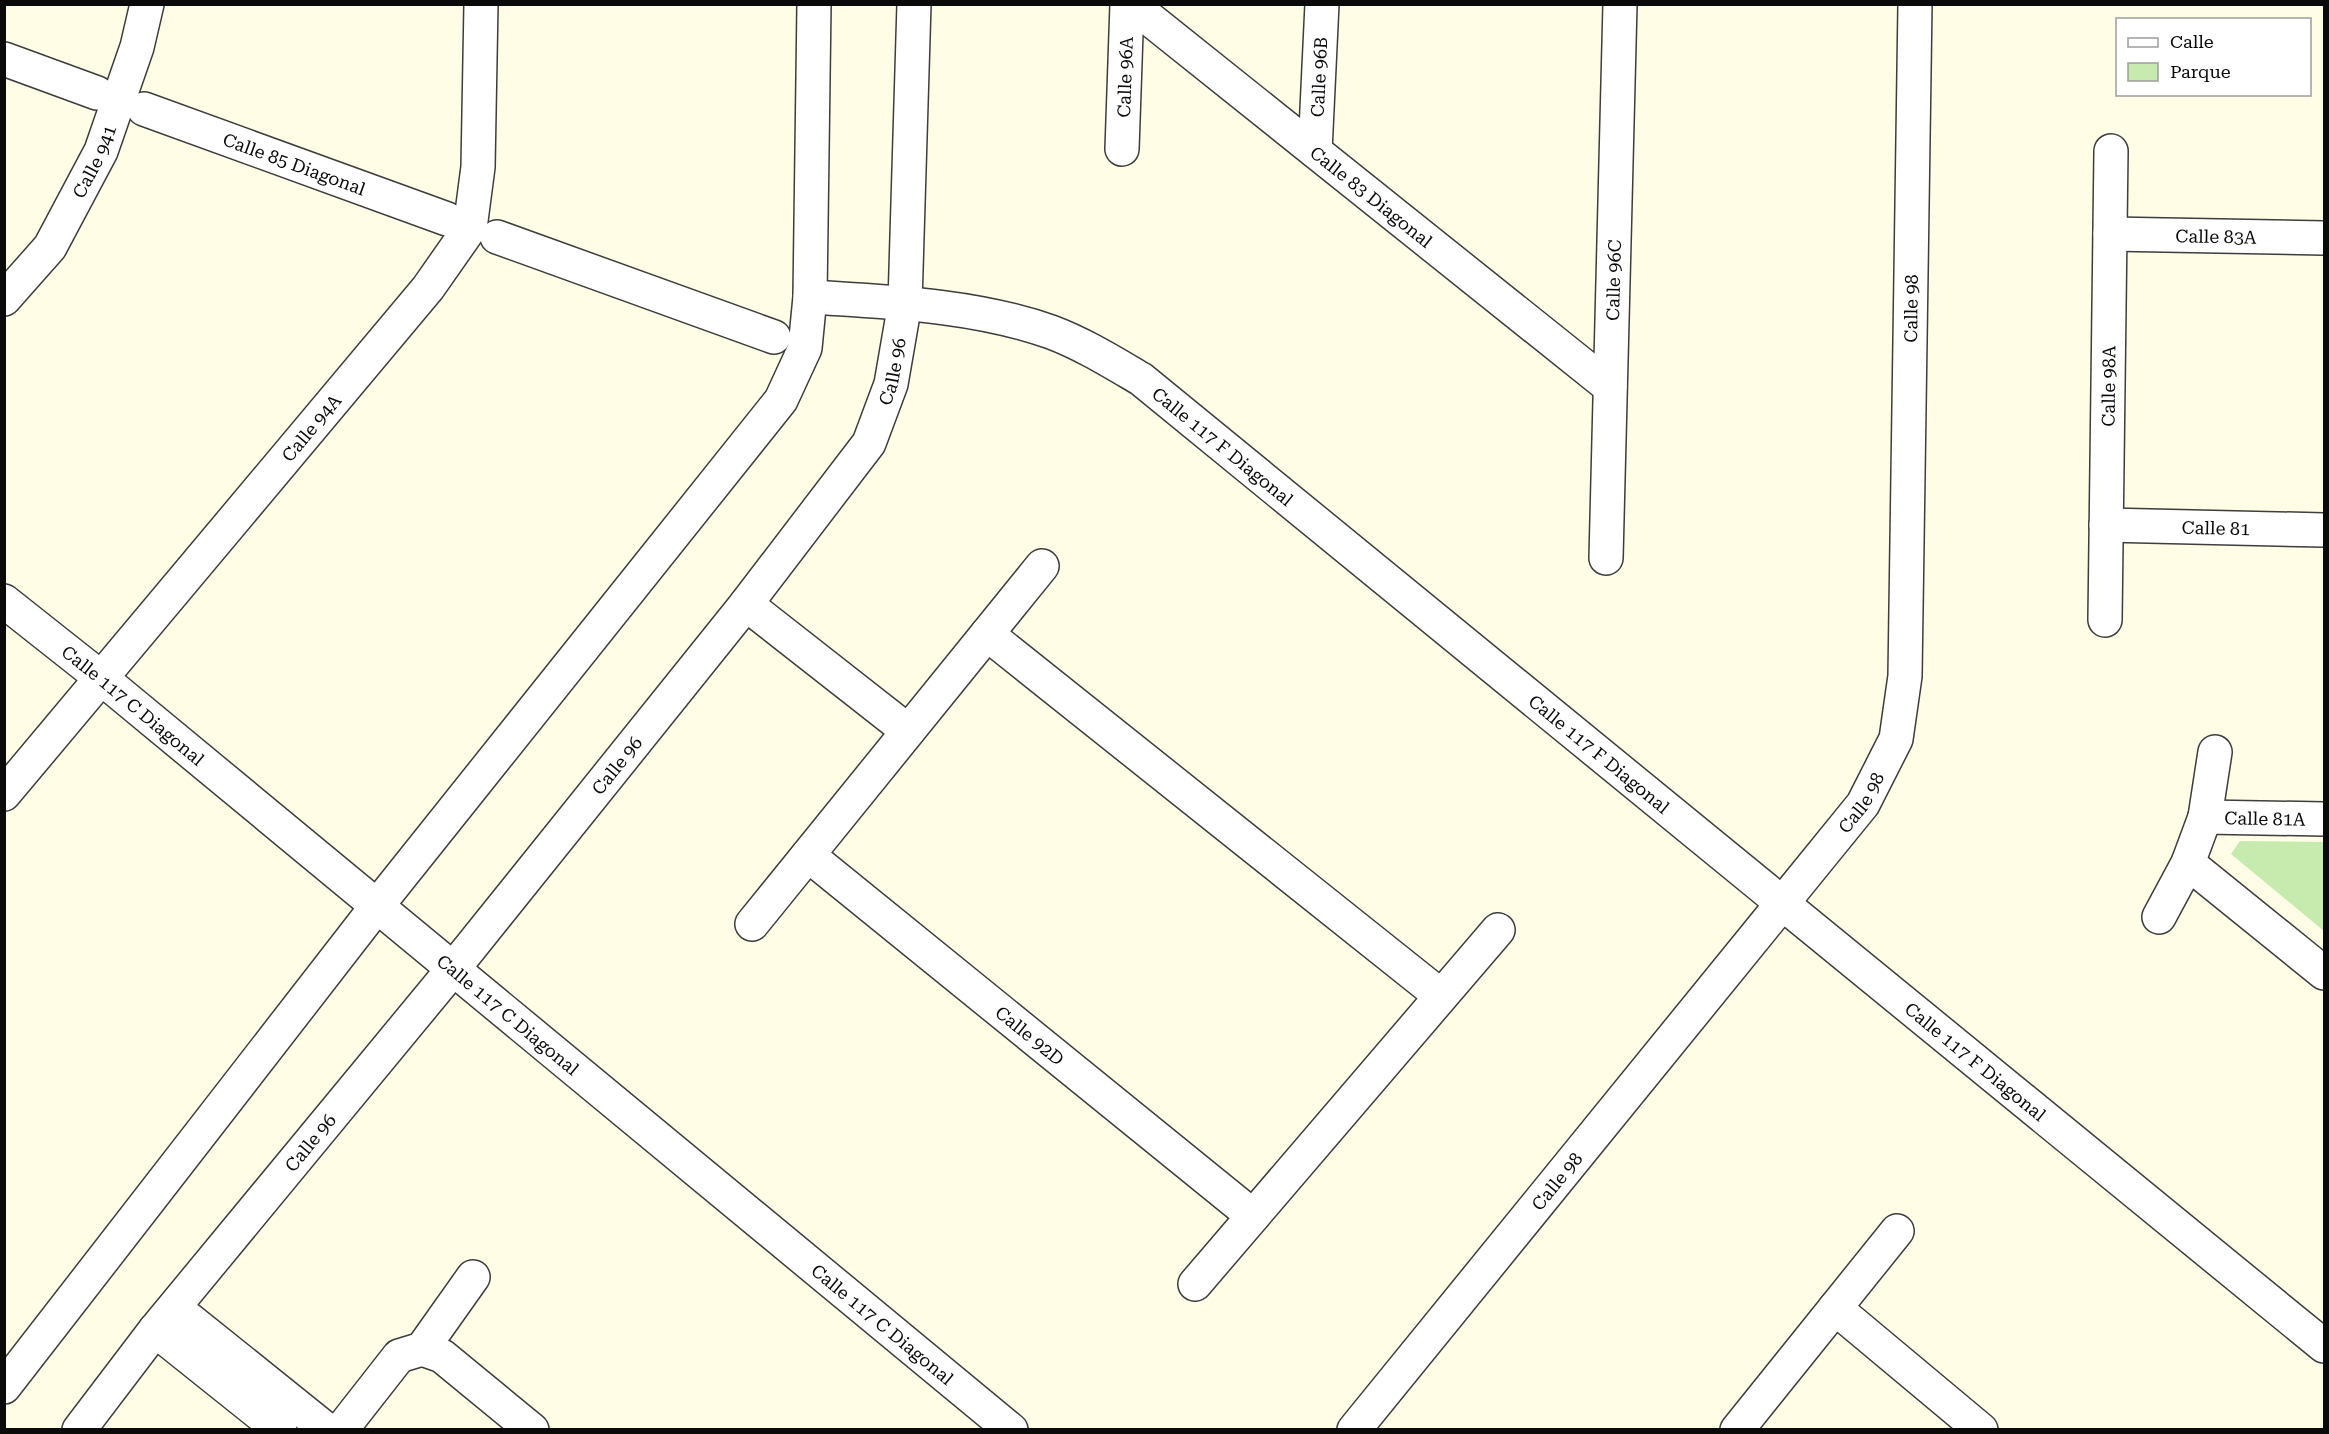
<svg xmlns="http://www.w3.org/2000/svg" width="2329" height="1434" font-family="'Roboto Serif',serif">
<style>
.green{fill:#c7ebae}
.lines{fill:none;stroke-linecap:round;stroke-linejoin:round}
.pedestrian-casing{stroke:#3d3d3d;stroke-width:36}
.minor-casing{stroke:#3d3d3d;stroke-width:36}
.tertiary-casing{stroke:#3d3d3d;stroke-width:36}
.pedestrian{stroke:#fff;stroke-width:33}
.minor{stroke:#fff;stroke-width:33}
.tertiary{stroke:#fff;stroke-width:33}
.labels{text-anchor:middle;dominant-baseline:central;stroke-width:6;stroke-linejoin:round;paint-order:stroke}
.street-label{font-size:18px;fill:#0a0a0a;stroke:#fff}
</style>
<rect width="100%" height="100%" fill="#fffde6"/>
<!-- green -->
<path class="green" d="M2240 841 2324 842V931L2231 854Z"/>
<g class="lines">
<!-- pedestrian casing -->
<g class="pedestrian-casing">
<g id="pedestrian">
<path d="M4 59 97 93"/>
<path id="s1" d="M144 109 447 219"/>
<path d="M497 237 774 337"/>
</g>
</g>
<!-- minor casing -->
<g class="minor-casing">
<g id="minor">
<path id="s2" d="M1131 4 1610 387"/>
<path id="s3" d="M1122 149 1127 4"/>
<path id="s4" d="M1315 151 1322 4"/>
<path id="s5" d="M2110 234 2324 238"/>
<path id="s6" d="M810 297C890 302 975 305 1051 332 1083 344 1112 362 1141 379L2324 1346"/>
<path id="s7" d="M4 299 50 247 101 151 137 47 147 4"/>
<path id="s8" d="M2106 525 2324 530"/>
<path id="s9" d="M1606 558 1620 4"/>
<path id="s10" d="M4 601 100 677 1011 1430"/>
<path d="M746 604 908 731"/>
<path id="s11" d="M2105 620 2111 151"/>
<path d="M987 634 1441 996"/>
<path id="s12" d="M4 794 428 288 470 228 478 167 481 4"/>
<path id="s13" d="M2205 817 2324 819"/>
<path id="s14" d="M808 855 1253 1216"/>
<path d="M2188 863 2324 973"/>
<path d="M2159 917 2188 863 2205 817 2215 752"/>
<path d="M752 924 1042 566"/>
<path d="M1195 1284 1498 930"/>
<path d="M175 1308 327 1430"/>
<path d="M1835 1308 1981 1430"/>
<path d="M155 1330 280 1430"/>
<path d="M422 1349 442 1356 532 1430"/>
<path d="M341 1430 399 1356 422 1349 473 1277"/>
<path id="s15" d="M1354 1430 1863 804 1896 739 1905 676 1915 4"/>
<path d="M1737 1430 1897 1231"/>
</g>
</g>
<!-- tertiary casing -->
<g class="tertiary-casing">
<g id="tertiary">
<path d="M4 1387 377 906 781 400 805 348 810 297 814 4"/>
<path id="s16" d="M79 1430 155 1330 453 969 746 604 869 443 891 384 905 303 914 4"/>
</g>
</g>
<!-- pedestrian -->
<use href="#pedestrian" class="pedestrian"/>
<!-- minor -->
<use href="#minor" class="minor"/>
<!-- tertiary -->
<use href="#tertiary" class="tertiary"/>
</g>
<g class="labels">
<!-- street labels -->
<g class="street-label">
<text stroke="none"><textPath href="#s3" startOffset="72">Calle 96A</textPath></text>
<text stroke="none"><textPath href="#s4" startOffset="74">Calle 96B</textPath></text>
<text stroke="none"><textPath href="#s7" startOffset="166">Calle 941</textPath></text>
<text stroke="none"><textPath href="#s1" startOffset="160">Calle 85 Diagonal</textPath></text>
<text stroke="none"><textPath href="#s2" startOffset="308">Calle 83 Diagonal</textPath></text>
<text stroke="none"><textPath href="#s5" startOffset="106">Calle 83A</textPath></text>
<text stroke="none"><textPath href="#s9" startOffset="278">Calle 96C</textPath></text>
<text stroke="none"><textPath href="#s15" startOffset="1311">Calle 98</textPath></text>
<text stroke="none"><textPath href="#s16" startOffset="1340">Calle 96</textPath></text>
<text stroke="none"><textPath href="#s11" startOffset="234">Calle 98A</textPath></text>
<text stroke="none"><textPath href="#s12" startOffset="478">Calle 94A</textPath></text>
<text stroke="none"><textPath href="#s6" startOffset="452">Calle 117 F Diagonal</textPath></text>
<text stroke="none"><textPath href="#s8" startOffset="110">Calle 81</textPath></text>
<text stroke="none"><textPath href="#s10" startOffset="166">Calle 117 C Diagonal</textPath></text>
<text stroke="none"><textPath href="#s6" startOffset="938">Calle 117 F Diagonal</textPath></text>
<text stroke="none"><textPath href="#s16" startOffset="855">Calle 96</textPath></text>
<text stroke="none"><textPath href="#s15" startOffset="807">Calle 98</textPath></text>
<text stroke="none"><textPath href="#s13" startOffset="60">Calle 81A</textPath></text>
<text stroke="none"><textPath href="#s10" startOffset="652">Calle 117 C Diagonal</textPath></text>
<text stroke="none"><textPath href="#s14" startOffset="286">Calle 92D</textPath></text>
<text stroke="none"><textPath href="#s6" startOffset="1424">Calle 117 F Diagonal</textPath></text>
<text stroke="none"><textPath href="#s16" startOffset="369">Calle 96</textPath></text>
<text stroke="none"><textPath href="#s15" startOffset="321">Calle 98</textPath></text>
<text stroke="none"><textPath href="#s10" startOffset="1138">Calle 117 C Diagonal</textPath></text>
</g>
</g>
<!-- border -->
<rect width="2329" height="1434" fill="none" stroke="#0a0a0a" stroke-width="12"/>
<!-- legend -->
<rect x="2116" y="18" width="195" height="78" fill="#ffffff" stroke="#9d9d9d" stroke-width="1.5"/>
<rect x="2128" y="38" width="30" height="9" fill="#ffffff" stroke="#9d9d9d" stroke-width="1.5"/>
<text x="2170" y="48" font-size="18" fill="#0a0a0a">Calle</text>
<rect x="2128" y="63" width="30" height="18" fill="#c7ebae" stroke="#9d9d9d" stroke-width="1.5"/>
<text x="2170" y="78" font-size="18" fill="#0a0a0a">Parque</text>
</svg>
